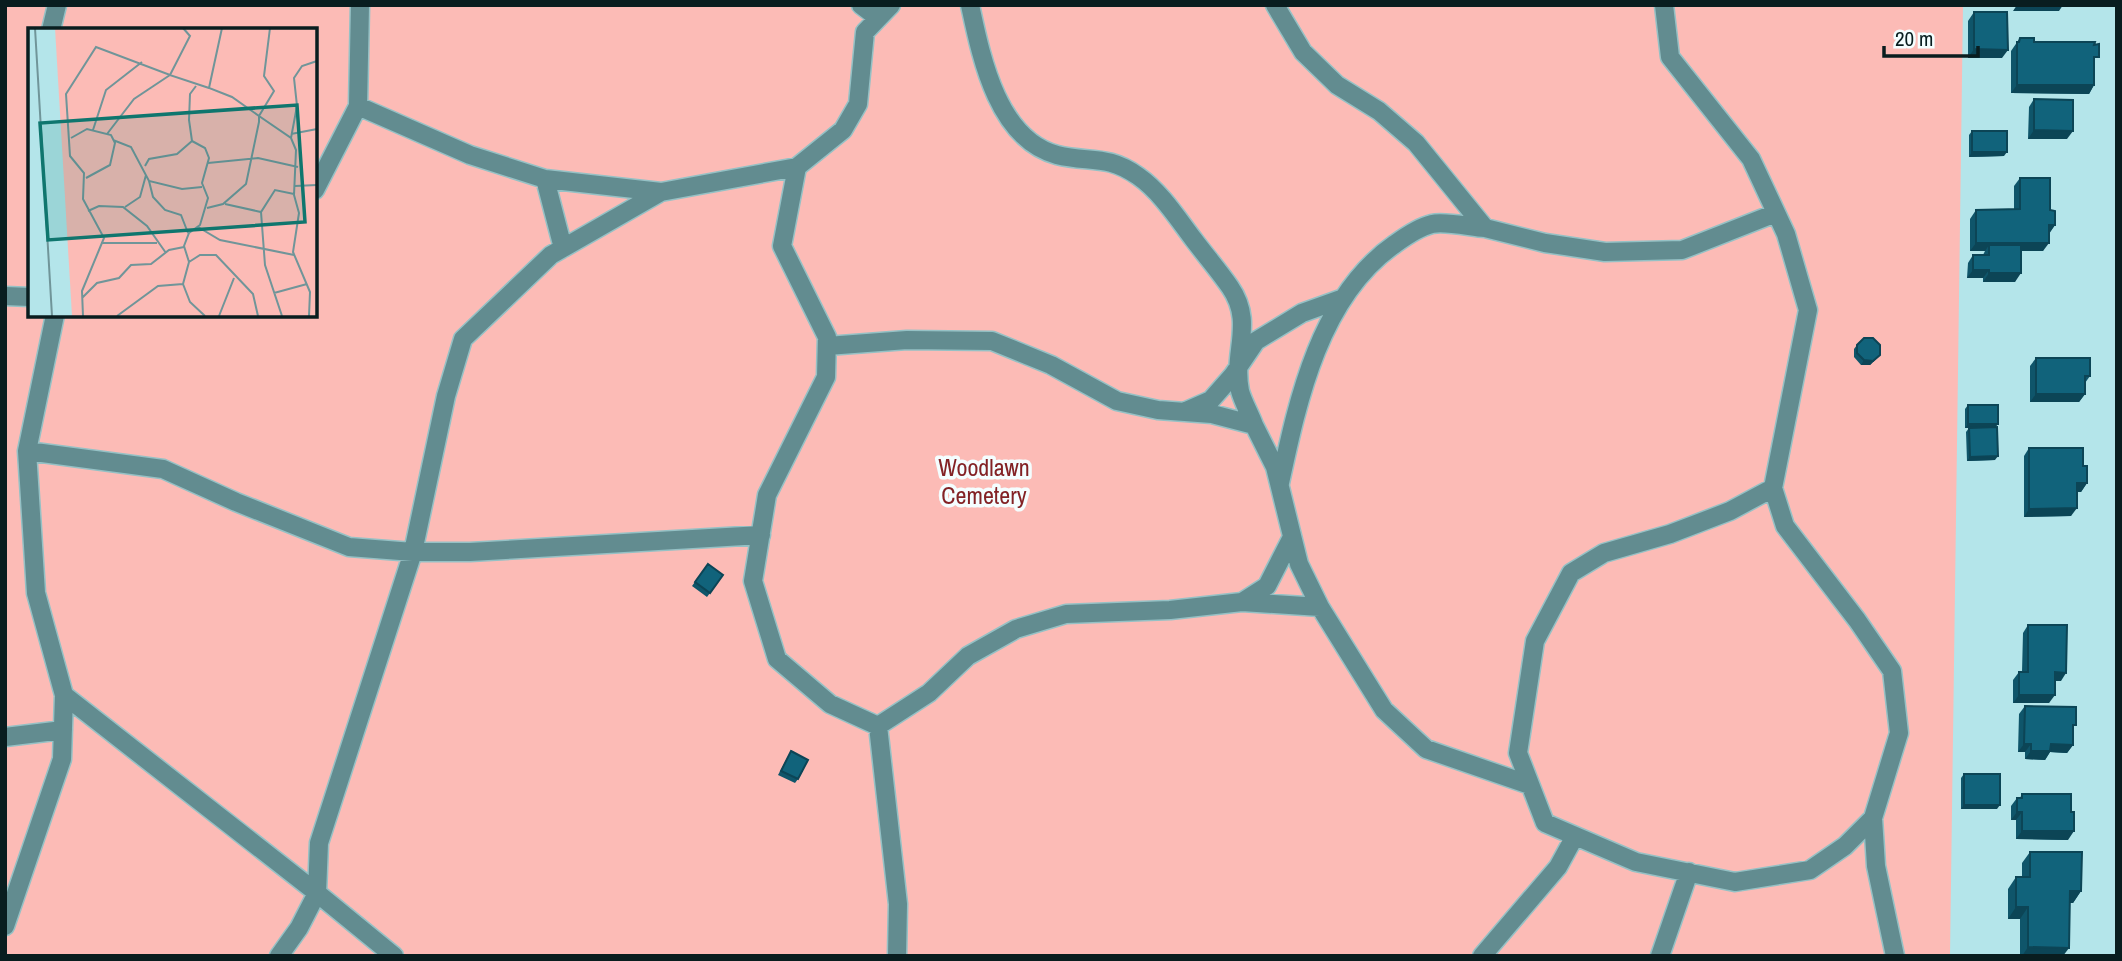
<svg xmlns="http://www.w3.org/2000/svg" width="2122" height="961" font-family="'Archivo Narrow',sans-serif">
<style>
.green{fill:#fcbbb6;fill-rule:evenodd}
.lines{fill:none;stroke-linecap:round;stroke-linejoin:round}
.minor-casing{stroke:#95c1c5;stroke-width:21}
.minor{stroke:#628c90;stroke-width:18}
.wall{fill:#0f556a}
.shaded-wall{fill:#0c4556}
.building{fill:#11637b;stroke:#0c4556;stroke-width:2}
.labels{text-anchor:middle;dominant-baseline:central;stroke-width:7;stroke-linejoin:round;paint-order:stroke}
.park-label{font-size:24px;fill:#832225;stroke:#f4feff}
.inset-road{fill:none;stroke:#709599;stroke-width:2}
.view{fill:#0f766e;fill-opacity:0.15;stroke:#0f766e;stroke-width:3.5}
.inset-edge{fill:none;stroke:#091d1f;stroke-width:3.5}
</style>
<rect width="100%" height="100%" fill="#b4e5ea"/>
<!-- green -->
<path class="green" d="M5 5H1963L1950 956H5ZM30 30H315V315H30Z"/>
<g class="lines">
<!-- minor casing -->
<g class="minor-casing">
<path id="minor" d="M861 5 878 18
M891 5 865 32 858 104 843 130 797 167 782 246 827 337 826 377 767 495 753 581 777 659 830 704 878 726 898 904 897 956
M970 5C981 56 997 139 1057 155 1089 163 1107 154 1138 176 1161 192 1178 219 1194 240 1206 256 1219 271 1230 287 1255 323 1232 352 1240 391 1243 402 1250 414 1254 425
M1275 5 1303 52 1337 85 1379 111 1416 143 1485 228 1545 243 1605 252 1682 250 1776 213
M1664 5 1670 57 1751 159 1786 234 1808 310 1773 488 1785 526 1857 620 1892 671 1899 733 1873 818 1876 866 1895 956
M51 30 57 5
M358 106 360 5
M545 179 563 248
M315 190 358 106 470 155 545 179 661 192
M5 296 30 297
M55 315 27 451 36 593 64 695 317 893 299 928 279 956
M827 346 907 340 992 341 1051 365 1117 401 1158 410 1212 414 1254 425 1275 467 1299 564 1320 607 1384 710 1426 749 1530 785
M1186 411 1211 400 1233 375 1256 341 1302 313 1341 299
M27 451 163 469 236 502 349 547 413 552H470L761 535
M1280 483C1298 399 1320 296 1395 244 1406 236 1419 227 1432 224 1445 221 1471 227 1485 228
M1773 488 1730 511 1670 534 1604 553 1571 573 1535 641 1518 753 1545 823 1636 862 1735 882 1810 870 1845 846 1873 818
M1242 602 1320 607
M878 726 929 693 968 656 1016 629 1066 614 1170 610 1242 602 1267 586 1292 537
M5 737 63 730
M5 926 62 759 64 695
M394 956 317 893 319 843 413 552 446 396 463 339 551 255 661 192 797 167
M1482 956 1558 867 1575 836
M1660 956 1689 872"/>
</g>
<!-- minor -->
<use href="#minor" class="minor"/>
</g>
<!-- wall -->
<path class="wall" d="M1974 12 2002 58H1968V21Z
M2020 38 2094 63V85L2089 94 2011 93V51Z
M2034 99 2067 139H2028L2029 107Z
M1972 131 2004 156 1969 157V135Z
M2020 178 2050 210 2055 225 2049 233 2043 251H2021L2015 282H1983V278H1967L1968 263 1973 255H1983L1985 251H1970V219L1976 210 2014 209V186Z
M1857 345 1880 355 1870 365H1861L1854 357V349Z
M2036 358 2090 376 2085 383V394L2079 402H2030V366Z
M1968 405 1995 427V460L1967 461 1966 432 1969 428H1974H1965V409Z
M2029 448 2083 466 2087 483 2081 492H2077L2071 516 2024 517V456Z
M708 564 723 575 707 597 692 586Z
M2028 625 2061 681H2055L2049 703H2013V680L2019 672H2022L2023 633Z
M2025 706 2073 730V745L2067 753 2050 752 2045 760 2025 759V752H2018L2019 714Z
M791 751 798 779 795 783 778 775Z
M1964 774 1997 809H1961V778Z
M2022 794 2068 840 2016 839V820H2011V806L2017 798H2020Z
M2030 852 2081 891 2073 903H2070L2063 956H2020V919H2008V889L2016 877H2022V863Z"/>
<!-- shaded-wall -->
<path class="shaded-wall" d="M2017 5H2063L2059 11H2013Z
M1974 49 2008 50 2002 58H1968Z
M2017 85H2094L2089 94 2011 93Z
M2034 130 2073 131 2067 139H2028Z
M1972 152H2007L2004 156 1969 157Z
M2049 225H2055L2049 234Z
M1976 243H2049L2043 251H1989V245L1985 251H1970Z
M1973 270H1989L1983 278H1967Z
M1989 273H2021L2015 282H1983Z
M1880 355 1870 365H1861L1864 360Z
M2036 394H2085L2079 402H2030Z
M1968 424H1998L1995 428H1965Z
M1998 456 1995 460 1967 461 1970 457Z
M2077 483H2087L2081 492H2072Z
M2077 508 2071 516 2024 517 2029 509Z
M2055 672 2066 673 2061 681H2049Z
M2019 695H2055L2049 703H2013Z
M2024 744H2031L2025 752H2018Z
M2051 744 2073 745 2067 753 2050 752 2045 760 2025 759 2031 751Z
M1964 805H2000L1997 809H1961Z
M2017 812H2022L2016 820H2011Z
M2022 831H2074L2068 840 2016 839Z
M2070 891H2081L2073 903H2062Z
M2016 907H2028L2020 919H2008Z
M2028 947 2069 948 2063 956H2022Z"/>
<!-- building -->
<path class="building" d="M1974 12H2007L2008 50 1974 49Z
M2020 38H2034V42H2095L2094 45 2099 44V57H2094V85H2017V42H2019Z
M2034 99 2073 100V131L2034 130Z
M1972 131H2007V152H1972Z
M2020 178H2050V210L2055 211V225H2049V243H1976V210L2020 209Z
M1989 245H2021V273H1989V270H1973V255H1989Z
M1864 338H1873L1880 345V355L1873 361 1864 360 1857 353V345Z
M2036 358H2090V376H2085V394H2036Z
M1968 405H1998V424H1968Z
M1997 427 1998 456 1970 457 1969 428Z
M2029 448H2083V466H2087V483H2077V508L2029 509Z
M708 564 723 575 710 593 695 582Z
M2028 625H2067L2066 673 2055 672V695H2019V672H2028Z
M2025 706 2076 707V725H2073V745L2051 744 2050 751H2031V744H2024Z
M791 751 808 760 798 779 781 771Z
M1964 774H2000V805H1964Z
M2022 794H2071V812H2074V831H2022V812H2017V798H2022Z
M2030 852H2082L2081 891H2070L2069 948 2028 947V907H2016V877H2030Z"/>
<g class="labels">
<!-- park labels -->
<g class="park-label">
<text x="984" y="467">Woodlawn<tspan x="984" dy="28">Cemetery</tspan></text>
</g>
</g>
<!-- overview -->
<g transform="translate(28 28)">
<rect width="289" height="289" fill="#b4e5ea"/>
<path d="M27 0H289V288H44Z" fill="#fcbbb6"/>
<path class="inset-road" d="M7 0 24 288M242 0 236 48 246 63 231 88 263 110 268 122 266 167 271 185 265 224 282 264 281 288M168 58 162 66 161 92 164 113 177 120 181 130 174 155 180 170 172 197 161 205 156 218 161 234 155 256 162 274 177 288M65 102 78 62 114 34M79 106 106 71 142 47 181 60M263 106 289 101M43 110 59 101 83 107 87 115 82 137 58 150M263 110 269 78 266 50 274 38 289 33M85 112 103 119 121 153 154 161 174 159M180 135 230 130 270 139M117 138 121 131 149 126 164 113M121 153 125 169 137 182 153 187 160 205M267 158 289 157M197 176 233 184 247 162 266 166M97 179 112 169 118 147M179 180 195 176 218 156 231 94V88L204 69 181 60 194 0M60 183 71 178 95 179 119 198 138 225M233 184 237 237 254 288M170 199 192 212 266 227M73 215H129M161 234 172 227H188L225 266 230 288M246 265 279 256M54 270 69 255 91 250 103 237 123 236 141 222 156 219M55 288 54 263 76 210 55 171 56 145 42 128 38 66 68 19 142 47 162 8 155 0M89 288 130 258 155 256M191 288 206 250"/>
<path class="view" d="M269 77 277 194 20 212 12 95Z"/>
<rect width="289" height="289" class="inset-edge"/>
</g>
<!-- border -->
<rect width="2122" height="961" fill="none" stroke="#091d1f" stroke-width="14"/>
<!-- scale -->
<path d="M1884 46v10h94v-10" fill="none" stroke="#091d1f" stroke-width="3.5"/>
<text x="1895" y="46" font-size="21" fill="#091d1f" stroke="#f4feff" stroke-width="5" paint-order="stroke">20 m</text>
</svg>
